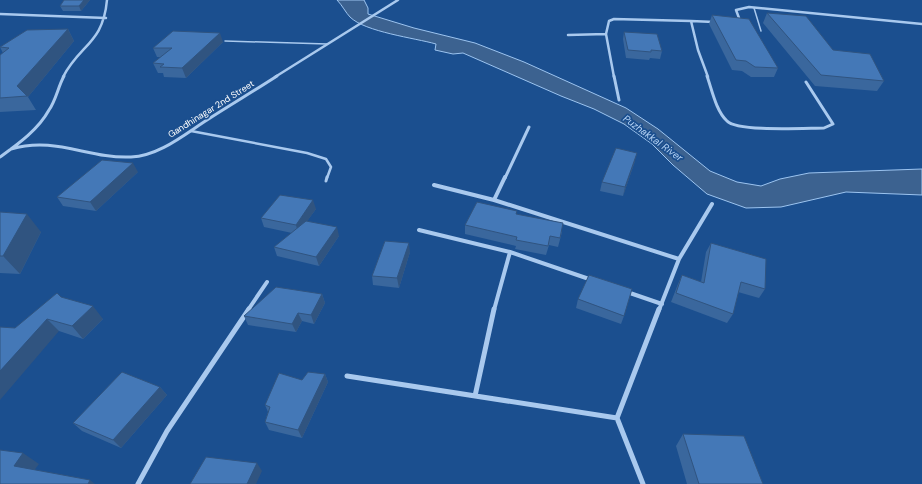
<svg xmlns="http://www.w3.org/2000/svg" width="922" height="484" font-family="'DM Sans',sans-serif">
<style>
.water{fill:#3c6290;stroke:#9cc4f0}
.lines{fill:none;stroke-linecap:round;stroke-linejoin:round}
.lane-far2{stroke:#a9c9ee;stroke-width:1.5}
.lane-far1{stroke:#a9c9ee;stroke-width:2.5}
.lane{stroke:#a9c9ee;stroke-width:3}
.street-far3{stroke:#a9c9ee;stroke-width:2.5}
.street-far2{stroke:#a9c9ee;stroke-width:3}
.street-far1{stroke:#a9c9ee;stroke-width:4}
.street{stroke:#a9c9ee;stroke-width:5}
.wall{fill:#3a679d}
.shaded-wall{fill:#305480}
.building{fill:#4478b7;stroke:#305480}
.labels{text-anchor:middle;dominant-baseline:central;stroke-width:3.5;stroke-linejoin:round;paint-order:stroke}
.far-street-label{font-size:9px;fill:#fff;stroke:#1b4f8f}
.far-water-label{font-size:10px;font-style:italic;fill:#b5d3f5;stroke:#1b4f8f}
</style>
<rect width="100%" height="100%" fill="#1b4f8f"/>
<!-- water -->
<path class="water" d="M337 0H364L368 8V14L414 28 475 43 524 62 626 108 658 129 710 171 737 182 761 186 780 179 809 173 922 169V195L846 192 781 207 746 208 707 194 673 165 652 144 624 124 594 109 561 96 463 53 453 54 435 50 436 44C415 38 365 32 350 17 346 13 342 5 337 0Z"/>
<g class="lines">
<!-- lane-far2 -->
<path class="lane-far2" d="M754 8 761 31
M225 41 327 44"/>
<!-- lane-far1 -->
<path class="lane-far1" d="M191 131 307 153 326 159 331 167 327 178"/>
<!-- lane -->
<path class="lane" d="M326 181 327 177"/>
<!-- street-far3 -->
<path class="street-far3" d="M0 14 106 18
M737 21 739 18 736 10 749 7 922 24
M606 34 614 77
M568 35 606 34 609 21 614 19 691 21
M63 77C80 44 103 44 107 0
M275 77 398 0
M708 77 698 50 691 21 714 22"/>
<!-- street-far2 -->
<path class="street-far2" d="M614 76 619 100
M707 76C712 90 716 111 727 121 737 132 806 128 824 128L833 124 806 82
M11 149C56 136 88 159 131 157 159 156 185 134 207 120 230 105 254 91 277 76
M0 157C18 144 38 130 49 110 56 100 58 87 64 76
M505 178 529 127"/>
<!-- street-far1 -->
<path class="street-far1" d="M505 177 494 200 679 259 659 310
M434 185 494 200
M419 230 510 252 592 280
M679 259 712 204
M627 292 662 304
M248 310 267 282
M494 310 510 252"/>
<!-- street -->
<path class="street" d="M347 376 617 418
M475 396 494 309
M138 484 167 431 249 309
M643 484 617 418 659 309"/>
</g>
<!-- wall -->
<path class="wall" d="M90 0 81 11H63L60 6Z
M767 13 833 50 884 81 877 91 815 86 763 23Z
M712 15 778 68 774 77H751L742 71 732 70 709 24Z
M68 29 74 41 28 97 36 110 0 112V55L3 53 0 47Z
M624 32 662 51 660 59 650 58 649 60 626 58 623 39Z
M223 42 186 78 164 77 163 73H158L153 63 161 57H157L153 48Z
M635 161 623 196 600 191 602 182Z
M138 172 96 211 63 206 57 197Z
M316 209 307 221 339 236 319 266 277 256 274 247 292 233 264 227 261 218Z
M0 212 41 232 20 274 0 273Z
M517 214 562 232 558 247 549 245 546 255 515 249 516 246 465 234V225Z
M711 243 765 289 759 298 738 292 733 314 727 323 671 302 678 284 682 275 701 282 706 252Z
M410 252 399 288 373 285 372 276Z
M322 294 325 303 314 324 302 321 296 332 248 325 244 316Z
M61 297 103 319 83 339 59 331 15 328Z
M578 299 624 316 621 324 576 308Z
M325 374 328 382 302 438 269 430 265 422 268 412 265 405 302 380Z
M160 387 167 395 121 448 82 431 73 423Z
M683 434 763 484H687L676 446Z"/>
<!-- shaded-wall -->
<path class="shaded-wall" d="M84 0H90L81 11 79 6Z
M68 29 74 41 28 97 17 86Z
M220 33 223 42 186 78 182 68Z
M637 153 635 161 623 196 625 187Z
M133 163 138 172 96 211 90 202Z
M313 200 316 209 298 234 296 225Z
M27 214 41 232 20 274 3 256Z
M337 227 339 236 319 266 316 257Z
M409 243 410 252 399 288 397 278Z
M322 294 325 303 314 324 311 315Z
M93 306 103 319 83 339 72 326Z
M298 313 302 321 296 332 292 324Z
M47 319 59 331 0 400V371Z
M325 374 328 382 302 438 298 430Z
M160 387 167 395 121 448 113 440Z
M23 453 39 464 30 476 14 466Z
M257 463 262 471 256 484H247Z
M90 480 95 484H88Z"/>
<!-- building -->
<path class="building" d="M64 0H84L79 6H60Z
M767 13 806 16 833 50 870 54 884 81 821 75Z
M712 15 749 19 778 68 755 67 746 61 736 60Z
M68 29 17 86 27 96 0 98V55L9 48 0 47 27 30Z
M173 31 220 33 182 68 160 67 164 64 153 63 172 48H153Z
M624 32 657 34 662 51 651 50V52L628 50Z
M616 148 637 153 625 187 602 182Z
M102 160 133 163 90 202 57 197Z
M280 195 313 200 296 225 261 218Z
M477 202 517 211 516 214 563 223 560 238 550 236 548 246 516 240 517 237 465 225Z
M0 212 27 214 3 256H0Z
M306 221 337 227 316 257 274 247Z
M385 241 409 243 397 278 372 276Z
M711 243 766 259 765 289 741 282 733 314 676 293 682 275 704 283Z
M589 275 632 289 624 316 578 299Z
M276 287 322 294 311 315 298 313 292 324 244 316Z
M57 293 61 297 93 306 72 326 47 319 0 371V327L15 328Z
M122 372 160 387 113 440 73 423Z
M308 372 325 374 298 430 265 422 270 407 265 405 279 373 302 380Z
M683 434 744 436 763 484H699Z
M0 450 23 453 14 466 90 480 88 484H0Z
M206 457 257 463 247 484H190Z"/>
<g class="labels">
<!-- far-street labels -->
<g class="far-street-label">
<text transform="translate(211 109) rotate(-32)">Gandhinagar 2nd Street</text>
</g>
<!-- far-water labels -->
<g class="far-water-label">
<text transform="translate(653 138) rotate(36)">Puzhakkal River</text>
</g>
</g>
</svg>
